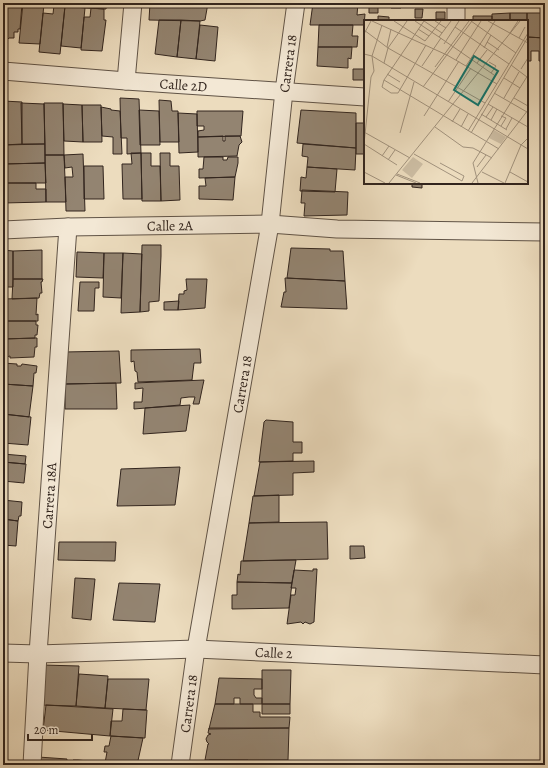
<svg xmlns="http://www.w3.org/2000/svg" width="548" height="768" font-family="Alegreya,serif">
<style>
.building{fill:#938471;stroke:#32251e}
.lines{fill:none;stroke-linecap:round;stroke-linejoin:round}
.minor-casing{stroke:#605346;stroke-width:19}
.minor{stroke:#f3e8d5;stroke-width:17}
.labels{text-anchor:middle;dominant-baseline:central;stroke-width:4;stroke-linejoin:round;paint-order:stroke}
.street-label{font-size:14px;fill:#32251e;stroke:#f3e8d5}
.inset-road{fill:none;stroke:#a2937e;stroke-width:1}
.view{fill:#0f766e;fill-opacity:0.15;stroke:#0f766e;stroke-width:2}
.inset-edge{fill:none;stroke:#32251e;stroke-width:2}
</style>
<rect width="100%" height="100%" fill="#ecdcbe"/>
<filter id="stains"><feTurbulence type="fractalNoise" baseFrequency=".005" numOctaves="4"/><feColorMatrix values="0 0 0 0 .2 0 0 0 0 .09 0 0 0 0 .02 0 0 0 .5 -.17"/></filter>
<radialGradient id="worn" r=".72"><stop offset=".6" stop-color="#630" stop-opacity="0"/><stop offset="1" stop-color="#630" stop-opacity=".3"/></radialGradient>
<!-- building -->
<path class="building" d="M23 3 44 4 40 44 19 43Z
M65 3H76L75 7 65 6Z
M86 3H107L106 9 85 8Z
M150 3H208L205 20 200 21 149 20Z
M313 3H358L357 15 365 14 364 25H310Z
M369 3H378V13H369Z
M391 3H401V8H391Z
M3 4 13 5 22 4 20 29H18V32H14V38H9L7 40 6 38H3Z
M54 5 65 6 60 54 39 52 43 13 53 14Z
M65 6 85 8 81 48 61 46Z
M91 8 104 9V20H106L102 51 81 50 84 17H90Z
M415 9H423L422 18H415Z
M436 12H445V19H436Z
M510 13H527V37V21H510Z
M510 13V21H492V14Z
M527 13H545V38L527 37Z
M378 16 389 17V21H378Z
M473 16H492V21H473Z
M159 20H181L177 57 155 54Z
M181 20 200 21 196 59 177 57Z
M200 25 218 27 215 61 196 59Z
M319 25H353L352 36H358L357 47H318Z
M527 37 545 38V61H539V51H531V61H527Z
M318 47H352L351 59 348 58V68L317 66Z
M353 69H365V80H353Z
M120 98 139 99 141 153 127 154V138H121Z
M159 100 171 101 172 111H178L179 142H160Z
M3 101 22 102V144L3 145Z
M21 103 44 104 45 144H22Z
M44 103H63L64 155H45Z
M63 104 82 105 83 142 64 141Z
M82 105H101L102 142H83Z
M101 107 111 109V110L120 111 122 154H113V137L102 136Z
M139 110 159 111 160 145H140Z
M301 110 356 113V148L297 143Z
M197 111H243L241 136 198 137V131L204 130V126H197Z
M178 113 197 114 198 152 179 153Z
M356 123H365V154H356Z
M223 136V141H225V136H240L242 142 239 145 237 156 198 157V137Z
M45 144V163L3 164V145Z
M303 144 356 148 355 170 307 167 308 157 302 156Z
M131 153H141L142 199H123L122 164H132Z
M141 153H151V166H160L161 201H142Z
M160 153H170V166H179L180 200 161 201Z
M83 154 85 211H66L65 177H73L72 167 65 168 64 155Z
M45 155H64L66 202H46Z
M204 157H223V160H227L228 157H238V163L235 177 199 178V169H203Z
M45 163 46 183H3V164Z
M84 166H103L104 199H84Z
M307 167 337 169 335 192 300 191 301 177 306 178Z
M235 177 233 200 199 199V186H206L205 178Z
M3 183H36V189H46V202L3 203Z
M412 183H422V188L412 187Z
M302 190 348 192 347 215 304 216 305 203H301Z
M142 245H161V256L159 301 149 302V311L140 312Z
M291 248 330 249V251H343L345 281 287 278Z
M3 250 13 251V287H6L5 299H3Z
M42 250V279H13V251Z
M77 252 104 253 103 278 76 277Z
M104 253H123L121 298 103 297Z
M123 253 142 254 140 312 121 313Z
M285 278 345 281 347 309 281 307 284 292H286Z
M13 279H43L42 282H41L42 293H40L39 298 12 299Z
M186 279H207L205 308 178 310 179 294H184V291L187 290Z
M80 282H99V288H95L94 311H78Z
M37 298 36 315 38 314V321H3V299Z
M179 301 178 310H164V302Z
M3 321H36V325H38L37 335H35V338L3 339Z
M37 338V347H35L34 357 10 358V356L3 358V339Z
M200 349 201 363H194L192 380 138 382 137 372 135 371 134 361 131 362V350Z
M119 351 121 383 65 384 63 352Z
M3 363 17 364V366H21L22 364 37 366 36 373H34L33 386 3 384Z
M204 380 199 404H193L195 397H189L181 398 180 405 134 409V402H142L143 388 135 389V383Z
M116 383 117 409H65V384Z
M3 384 33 386 29 417 3 414Z
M190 405 186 431 143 434 145 408Z
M3 414 31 417 28 445 3 443Z
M266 420 293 422V442H302V453H293V461L259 462 264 422Z
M3 454 26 456 25 464 3 462Z
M314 461V472L293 473V495L254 496 260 462Z
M3 462 26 464 24 483 3 481Z
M180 467 175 505 117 506 121 469Z
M279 495V522L249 523 253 496Z
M3 500 22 502 21 516H19L18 521 3 519Z
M3 519 18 521 16 546 3 545Z
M327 522 328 559 243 561 249 523Z
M59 542H116L115 561 58 560Z
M350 546H364L365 558 350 559Z
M296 560 292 583 237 582 238 574 240 575 241 561Z
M313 569H317L314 622 310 624 305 622 303 624 301 622 287 624 291 595H295L296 588H291L294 570 313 571Z
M75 578 95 579 91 620 72 618Z
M237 582 292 583 289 608 232 609V595H237Z
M119 583 160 584 155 622 113 620Z
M42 665 79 666 76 706 41 705Z
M262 670H291L290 704H262Z
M79 674 108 676 105 708 76 706Z
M219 678 262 679V689H254V695L256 698H262V704H240V698H234V704H215Z
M108 679H149L146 710 105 708Z
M215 704H253V712H260V717H290L289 728 209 729Z
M262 704H290V714H262Z
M46 705 113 709 110 736 43 730Z
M123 709 147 710 145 738 110 736 111 721H122Z
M209 728H289L288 760H205L208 744H209L207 742 206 739 208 735 211 734 208 733Z
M111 736 143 738 137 765 105 763 107 752H104L105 746H109Z
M38 757 67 759 66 765H38Z
M73 760H78L128 765H72Z
M209 760H248L249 764 254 765H209Z"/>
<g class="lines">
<!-- minor casing -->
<g class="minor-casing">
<g id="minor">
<path d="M456 21V3"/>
<path id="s1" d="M3 71 126 81 365 97"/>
<path d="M126 81 133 3"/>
<path id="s2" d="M3 230 68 227 270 224 337 229 545 232"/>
<path id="s3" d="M3 653 38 654 196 649 545 665"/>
<path id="s4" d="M32 765 38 654 68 227"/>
<path id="s5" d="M180 765 196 649 270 224 284 91 296 3"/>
</g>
</g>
<!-- minor -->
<use href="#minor" class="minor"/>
</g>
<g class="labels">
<!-- street labels -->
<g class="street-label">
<text stroke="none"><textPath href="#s5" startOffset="710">Carrera 18</textPath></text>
<text stroke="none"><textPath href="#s1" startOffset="181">Calle 2D</textPath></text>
<text stroke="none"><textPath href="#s2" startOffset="167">Calle 2A</textPath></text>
<text stroke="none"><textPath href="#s5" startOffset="386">Carrera 18</textPath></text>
<text stroke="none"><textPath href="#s4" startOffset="270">Carrera 18A</textPath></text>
<text stroke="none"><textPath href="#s3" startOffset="271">Calle 2</textPath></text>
<text stroke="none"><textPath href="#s5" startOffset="62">Carrera 18</textPath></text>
</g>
</g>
<!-- overview -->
<g transform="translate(364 20)">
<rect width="164" height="164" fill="#ecdcbe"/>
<path d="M130 110 142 117 137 124 125 118ZM49 137 59 144 48 158 38 150Z" fill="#ccbda3"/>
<path class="inset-road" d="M8 1 83 35 133 64M30 1 61 21M51 1 75 17 87 1M60 1 20 60 18 67 27 73H34L62 25M60 1 78 13M71 1 82 8M107 1 152 33M124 1 164 23M91 7 145 44M54 9 65 16M0 10 24 28 121 83M146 13 154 1M0 14 7 1M75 17 130 55M155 18 161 7M61 21 77 1M123 22 135 30M80 24 95 1M23 27 27 9M120 28 127 15M0 34 8 36 164 129M92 40 117 1M125 42 132 46 127 53M20 43 24 28 43 1M113 43 123 30M147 45 163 57M58 46 77 18M102 46 131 1M71 47 105 1M157 49 164 38M23 54 36 62M140 58 156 68M20 60 135 129M59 67 108 1M130 73 163 92M140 78 155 52M150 78 164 86M84 82 107 48M124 84 164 107M117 94 143 110M60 96 95 41M122 97 129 87M127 100 133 89M88 102 96 89M137 106 142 98 137 96M71 107 99 127 109 128 128 138M97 107 104 94M142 109 148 98M104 111 164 13M0 112 46 138M36 113 50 62M107 113 164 17M0 124 7 57 10 51 8 36 18 5M0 124 33 145M50 134 98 161 100 156 76 143M18 136 25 126M24 140 31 130M113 147 122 135M0 152 21 163M118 152 140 163M146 152 164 162M33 154 56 163M32 155 52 163M25 163 156 1M108 163 164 90M114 163 109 143 164 55M141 163 157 125 164 118"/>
<path class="view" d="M110 36 134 51 114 85 90 70Z"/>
<rect width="164" height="164" class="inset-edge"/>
</g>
<!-- margin -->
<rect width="548" height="768" fill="none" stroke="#ecdcbe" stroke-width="16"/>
<rect x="4" y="4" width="540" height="760" fill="none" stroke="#32251e" stroke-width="2"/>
<rect x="8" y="8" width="532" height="752" fill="none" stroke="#32251e"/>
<!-- scale -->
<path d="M28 734v6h64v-6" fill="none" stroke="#32251e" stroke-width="2"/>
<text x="34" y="734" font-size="12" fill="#32251e" stroke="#f3e8d5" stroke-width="3" paint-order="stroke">20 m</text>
<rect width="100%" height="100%" filter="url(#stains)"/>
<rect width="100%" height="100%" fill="url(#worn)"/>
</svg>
